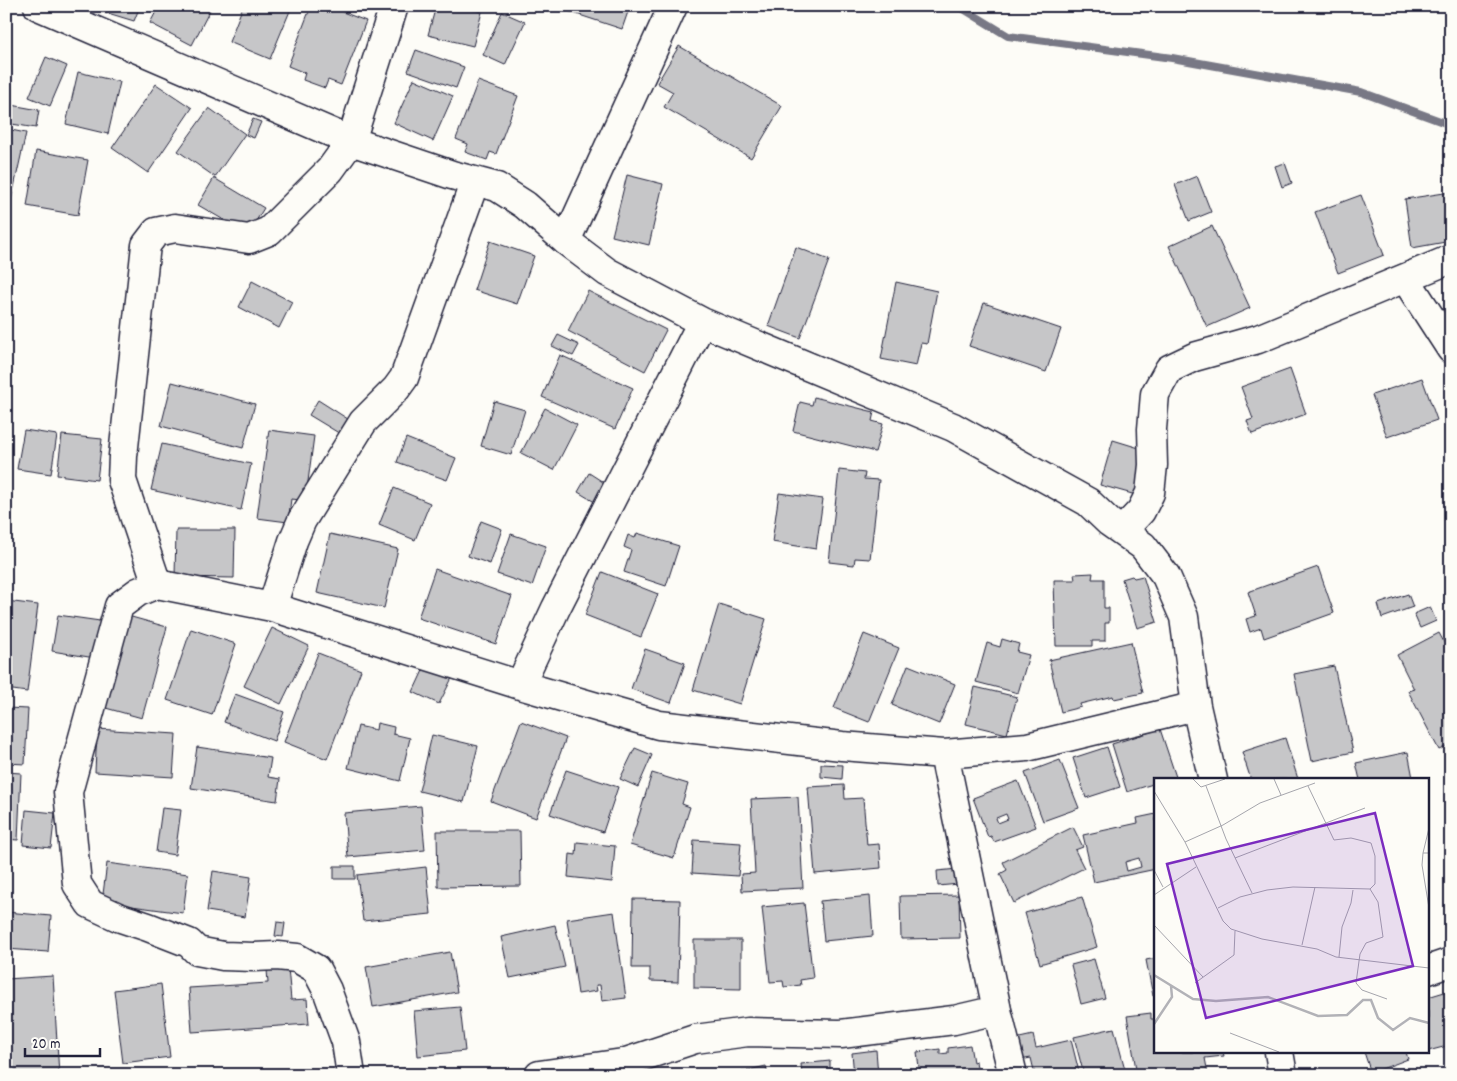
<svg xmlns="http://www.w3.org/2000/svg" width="1457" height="1081" font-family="Dekko,sans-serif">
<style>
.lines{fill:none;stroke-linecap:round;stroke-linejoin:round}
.stream{stroke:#787885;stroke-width:8}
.building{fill:#c6c6c8;stroke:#22223b;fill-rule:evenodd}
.minor-casing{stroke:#22223b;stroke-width:31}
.minor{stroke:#fdfcf7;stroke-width:28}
.inset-river{fill:none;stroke:#b2b2b7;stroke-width:2.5}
.inset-road{fill:none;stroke:#a5a5ac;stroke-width:1}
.view{fill:#7b2cbf;fill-opacity:0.15;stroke:#7b2cbf;stroke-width:2.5}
.inset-edge{fill:none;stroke:#22223b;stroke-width:2.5}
</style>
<rect width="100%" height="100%" fill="#fdfcf7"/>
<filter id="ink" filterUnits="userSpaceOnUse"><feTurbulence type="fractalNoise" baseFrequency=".02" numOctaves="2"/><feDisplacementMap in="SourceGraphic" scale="10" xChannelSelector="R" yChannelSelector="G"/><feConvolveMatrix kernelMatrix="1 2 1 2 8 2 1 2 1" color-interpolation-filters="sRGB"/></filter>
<g filter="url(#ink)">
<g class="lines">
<!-- stream -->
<path class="stream" d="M959 6 1008 36 1172 58 1361 92 1451 125"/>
</g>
<!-- building -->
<path class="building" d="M99 6H140L134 21 98 10Z
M159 6H208L211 8 192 45 150 23Z
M243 6H292L270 59 229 42Z
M311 6H327L366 21 341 85 328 80 325 88 303 80 305 73 288 66Z
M366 6H385L383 14 365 9Z
M436 6H458L482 12 473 46 428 35Z
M552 6H630L622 29Z
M502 12 525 22 505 65 483 55Z
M679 46 782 106 751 158 664 107 673 92 657 83Z
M416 50 464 67 456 88 408 71Z
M46 57 67 66 50 106 29 97Z
M78 72 120 82 108 134 66 124Z
M414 79 453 96 433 141 394 123Z
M478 81 518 96 496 154 490 152 487 160 465 152 468 144 456 139Z
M156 84 192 108 148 173 112 148Z
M6 104 39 110 36 128 6 123Z
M209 108 245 134 215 177 178 151Z
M253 119 261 122 254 138 246 135Z
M6 129 26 133 9 210 6 209Z
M36 151 88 160 78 215 27 206Z
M1285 163 1292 183 1282 187 1275 166Z
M627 175 663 184 649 245 612 236Z
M1197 176 1211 212 1189 221 1175 185Z
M214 178 264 208 248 234 198 205Z
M1451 192V241L1412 248 1405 199Z
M1361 195 1384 255 1338 273 1315 212Z
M1212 226 1250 308 1207 327 1169 246Z
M490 241 534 256 517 304 474 290Z
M796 247 829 260 800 338 768 326Z
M252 281 292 302 279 328 239 307Z
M896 282 937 291 927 344 921 343 916 366 881 359Z
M588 291 666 330 645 371 568 331Z
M984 303 1061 329 1046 372 969 346Z
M558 335 579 345 573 356 552 346Z
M560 355 633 388 615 429 542 397Z
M1290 369 1306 414 1252 434 1247 421 1253 419 1241 387Z
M1422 378 1437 420 1387 437 1372 395Z
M172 382 255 404 243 448 161 426Z
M814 397 874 412 872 421 883 424 875 452 793 431 800 402 812 405Z
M318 400 351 421 342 435 309 415Z
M494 401 525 410 511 455 481 446Z
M545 408 577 425 554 470 521 453Z
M24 430 57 435 51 474 17 469Z
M269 430 314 436 307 489 303 488 301 500 291 499 288 522 257 518Z
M62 435 102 439 97 480 57 475Z
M406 438 456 458 447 480 397 462Z
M1113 440 1149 451 1136 495 1100 485Z
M162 444 251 464 241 510 151 490Z
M839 470 865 473 864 479 879 480 870 559 855 558 854 565 829 562Z
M589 473 614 489 603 507 578 492Z
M394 488 430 503 415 540 379 525Z
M779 493 823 499 816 549 772 542Z
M481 521 502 529 490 564 468 556Z
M176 530H235L234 578 175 577Z
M637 533 679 546 666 586 624 572 631 550 624 547 628 535 635 538Z
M330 534 398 549 384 608 317 593Z
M511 534 546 546 532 586 497 574Z
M1318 567 1334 613 1264 638 1261 628 1250 632 1246 619 1256 616 1248 592Z
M435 569 512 596 496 644 418 618Z
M602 572 658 594 641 637 585 615Z
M1093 573 1092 579H1104V608H1109V623H1105V641H1092V646H1056L1054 580H1075L1074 574Z
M1132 576 1134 578 1143 576 1157 622 1137 628 1122 579Z
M1408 594 1413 607 1382 618 1378 604Z
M6 601 38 605 27 692 6 689Z
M719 604 766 619 740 704 693 690Z
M1430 607 1436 621 1420 628 1414 614Z
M58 615 100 621 95 658 52 651Z
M128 616 167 627 142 718 102 707Z
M272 628 309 646 281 704 244 686Z
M191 629 236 644 212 715 167 700Z
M1439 633 1451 655V744L1439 750 1408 691 1414 689 1397 655Z
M864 634 899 648 869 722 834 708Z
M1002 639 1019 644 1017 652 1029 655 1018 693 976 682 987 643 1000 647Z
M1131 642 1143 693 1114 699 1113 696 1080 704 1081 707 1061 712 1049 660Z
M645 649 685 663 671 703 631 689Z
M318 653 361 670 327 759 284 742Z
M426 664 453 676 439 704 413 692Z
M908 665 955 684 939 724 892 705Z
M1334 666 1353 752 1312 761 1294 674Z
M975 687 1017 697 1007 734 966 724Z
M235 694 284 712 274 741 224 722Z
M6 708 28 709 25 764 6 763Z
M521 721 566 738 536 818 491 801Z
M377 723 394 727 393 734 410 738 400 781 348 768 358 726 376 730Z
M97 729 176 734 173 777 95 772Z
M1160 729 1176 777 1167 780H1156V783L1127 792 1112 744Z
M432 735 478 746 464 802 419 791Z
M1285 738 1298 779 1251 780 1242 752Z
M197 747 271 758 268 777 280 779 277 801 191 788Z
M1107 747 1120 787 1086 798 1073 758Z
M635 748 652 755 638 787 620 779Z
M1408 752 1413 778 1406 780H1360L1356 763Z
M1060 760 1079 808 1043 821 1025 773Z
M821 764 843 765 842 779 821 777Z
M566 770 618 787 603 832 550 814Z
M6 772 21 773 18 840 6 839Z
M652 773 688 784 682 804 690 807 674 858 630 845Z
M1018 781 1036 827 994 842 991 836 988 837 973 798ZM1006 814 1008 819 998 823 996 818Z
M844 785 845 799 863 798 867 845 879 844 881 868 815 874 808 787Z
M798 797 803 888 742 891 741 874 755 873 751 799Z
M421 806 425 850 348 857 344 813Z
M162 808 181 810 175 855 156 852Z
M26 810 55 813 51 848 23 845Z
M1156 814V869L1094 882 1083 835 1138 823 1137 818ZM1139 858 1141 867 1127 871 1125 862Z
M1073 827 1083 847 1075 850 1084 868 1014 903 1000 874 1007 870 1003 862Z
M437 831H520L521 886 438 887Z
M694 840 741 843 738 876 692 873Z
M577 842 615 846 612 882 568 877 570 854 576 855Z
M107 863 188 874 183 913 102 902Z
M334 866H355V879H334Z
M426 867 431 914 363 921 357 875Z
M958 869 959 884 938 886 937 871Z
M213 871 251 877 245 917 207 911Z
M959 895 960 938 901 939 900 896Z
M870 896 873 936 824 941 820 901Z
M1082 897 1097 947 1040 964 1025 913Z
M633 899 680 900 678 982 650 981V968H632Z
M804 903 813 978 800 980 801 985 784 987 783 981 770 982 762 907Z
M6 912 51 916 48 952 6 949Z
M614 912 626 998 602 1001 600 985H596L597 991 578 994 567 919Z
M277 922 285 923 283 937 275 936Z
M555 925 565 967 510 978 501 937Z
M694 940H741V989L694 988Z
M450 952 457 992 373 1007 366 967Z
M1156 958V996H1153L1146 960Z
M1094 959 1105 998 1081 1004 1071 965Z
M288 968 291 1000 307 999 309 1024 192 1032 189 988 268 983 267 970Z
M53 976 59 1075H11L6 979Z
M161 984 170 1057 123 1063 114 990Z
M1451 990V1045L1428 1051V997Z
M460 1007 465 1051 418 1056 414 1011Z
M1151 1013V1019H1156V1052H1223L1224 1056 1205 1058 1208 1074 1137 1075 1127 1016Z
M1114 1028 1126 1073 1118 1075H1084L1074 1037Z
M1033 1035 1036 1048 1071 1040 1079 1072 1066 1075H1035L1031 1058 1020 1060 1015 1039Z
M970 1045 973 1062 976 1061 978 1075H920L917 1052 940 1049V1054L948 1053V1048Z
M876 1050 878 1075H854L852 1053Z
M1364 1052H1406L1408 1059 1371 1073Z
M830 1061V1074L851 1072V1075H802L801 1064Z
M766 1066 768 1075H727Z"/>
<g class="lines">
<!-- minor casing -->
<g class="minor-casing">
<path id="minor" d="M38 6 351 141 452 175 497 187 525 205 566 241 607 272 702 322 953 427 1088 502 1109 522 1143 546 1166 576 1184 617 1196 706 1213 780
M566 241 673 6
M1405 278 1451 349
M1122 531 1141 511 1150 493 1153 465 1152 429 1155 394 1169 369 1194 357 1258 339 1451 259
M157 584 122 480 123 456 146 245 156 232 175 228 249 239 269 231 330 170 351 141 394 6
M272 607 293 541 302 520 363 422 396 389 404 378 475 181
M520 685 556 608 702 322
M944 754 997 1010 1013 1075
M1428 970 1451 962
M1279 1052 1283 1075
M351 1075 346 1042 327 990 316 969 297 958 277 956 254 957 223 956 197 951 189 943 148 927 118 917 90 904 77 884 68 792 119 606 138 592 157 584 272 607 520 685 659 725 842 746 944 754 1027 747 1196 706
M539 1075 623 1063 695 1039 748 1032 841 1034 954 1020 997 1010"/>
</g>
<!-- minor -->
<use href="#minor" class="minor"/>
</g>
</g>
<!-- overview -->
<g transform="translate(1154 778)">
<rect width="275" height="275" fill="#fdfcf7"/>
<path class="inset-river" d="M0 197 39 221 62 223 114 219 164 238 193 237 209 222H217L224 240 239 252 256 240 275 245M0 246 18 219 17 208"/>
<path class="inset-road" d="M39 1 47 9 71 1M120 1 127 17M52 8 72 61 98 115M0 13 31 64 69 143 77 151 108 161 163 171 182 179 275 190M31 64 69 47 106 25 161 5M269 75 275 50M275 75H269L268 87 275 130M81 80 211 30M0 92 9 109M216 111 224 124 229 159 212 165 206 176 202 205 208 212 233 221M0 117 42 89M64 130 86 119 113 112 139 109 216 111 221 106V78L217 65 197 60 180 62 154 8M0 147 49 199M148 167 161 109M185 179 188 149 197 125 199 112M41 205 80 177 81 153M76 255 125 274"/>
<path class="view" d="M221 35 259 188 52 240 13 86Z"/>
<rect width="275" height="275" class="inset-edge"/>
</g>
<!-- margin -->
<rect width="1457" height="1081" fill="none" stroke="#fdfcf7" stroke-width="25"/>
<rect x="12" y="12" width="1432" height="1056" fill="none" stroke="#22223b" stroke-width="2" filter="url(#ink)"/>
<!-- scale -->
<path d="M25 1048v8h75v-8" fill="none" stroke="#22223b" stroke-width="2.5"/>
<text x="32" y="1048" font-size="15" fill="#22223b" stroke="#fdfcf7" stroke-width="4" paint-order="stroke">20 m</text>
</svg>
